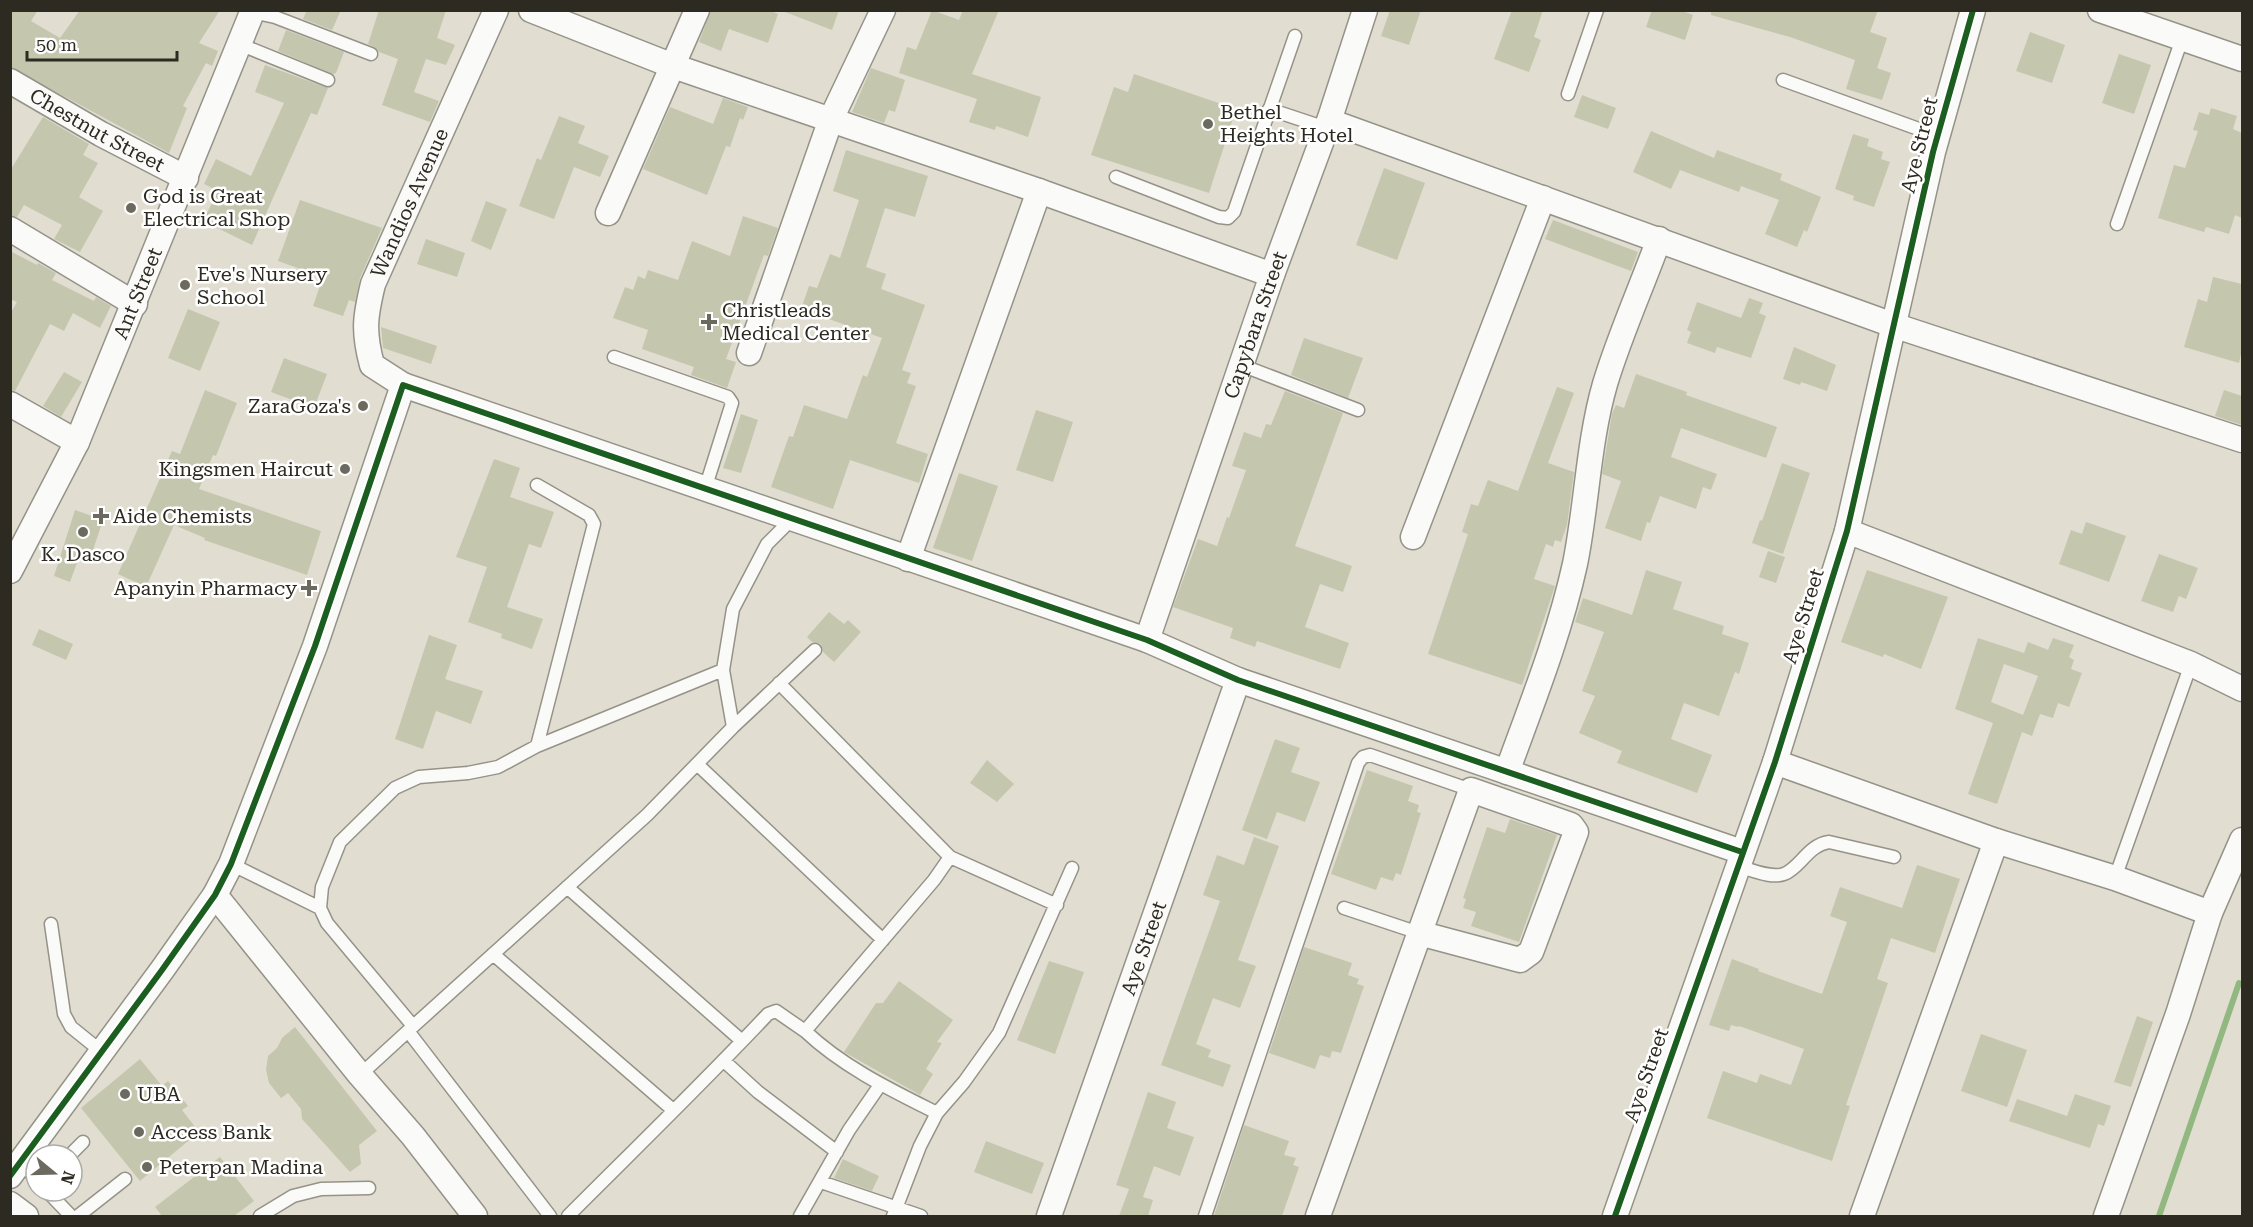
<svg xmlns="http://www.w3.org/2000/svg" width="2253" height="1227" font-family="'Roboto Serif',serif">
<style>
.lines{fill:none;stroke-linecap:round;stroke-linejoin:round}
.stream{stroke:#90b880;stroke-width:6}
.building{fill:#c5c6ae;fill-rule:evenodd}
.service-casing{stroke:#959288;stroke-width:15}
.minor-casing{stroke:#959288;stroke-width:27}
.service{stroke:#fafaf8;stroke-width:12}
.minor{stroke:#fafaf8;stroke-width:24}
.cycleway-casing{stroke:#fff;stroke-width:10}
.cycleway{stroke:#1b5e20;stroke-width:6}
.poi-dot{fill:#6c695f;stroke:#fff;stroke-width:2}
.labels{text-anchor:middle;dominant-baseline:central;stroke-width:5;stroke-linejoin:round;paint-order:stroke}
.poi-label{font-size:20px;fill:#2d2a21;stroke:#fff;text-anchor:start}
.street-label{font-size:20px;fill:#2d2a21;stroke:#fff}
</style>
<rect width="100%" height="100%" fill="#e1ded1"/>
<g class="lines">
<!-- stream -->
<path class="stream" d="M2159 1216 2239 983"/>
</g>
<!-- building -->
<path class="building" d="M10 10H38L31 21 60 38 80 10H220L199 43 218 51 212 66 206 63 183 106 187 108 169 153 10 67Z
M307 10H341L332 30 303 19Z
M379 10H446L437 38 455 45 446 65 426 59 414 92 439 101 430 122 382 105 398 59 379 52 374 47 368 44Z
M711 10H769L778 14 768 43 729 29 721 51 699 42Z
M786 10H839L832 30 785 12Z
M932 10 959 20 963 10H999L972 74 1041 97 1028 137 996 126 995 130 969 122 977 99 899 73 907 47 916 50Z
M1390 10H1421L1409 45 1381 36Z
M1512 10H1543L1534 37 1541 40 1529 72 1494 59Z
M1652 10H1680L1693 15 1685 40 1646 27Z
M1711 10H1878L1870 32 1887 38 1877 68 1891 73 1882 100 1846 89 1855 60 1790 37 1711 15Z
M286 30 344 52 336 73 333 74 278 51Z
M2030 32 2065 45 2052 83 2016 71Z
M2119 54 2151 65 2134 114 2102 103Z
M265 65 328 88 317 115 311 113 252 245 203 221 218 191 204 184 216 159 251 176 284 103 255 92Z
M871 68 905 80 895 112 889 110 884 123 852 112Z
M1134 74 1236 109 1209 193 1091 155 1114 87 1128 92Z
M1582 95 1616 108 1608 129 1574 117Z
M723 98 748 107 743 120 740 118 730 147 726 146 707 195 643 169 670 107 713 124Z
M2211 108 2237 116 2233 129 2242 133V218L2235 215 2229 234 2206 227 2204 232 2158 218 2174 165 2185 168 2198 131 2193 130 2199 112 2209 115Z
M559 116 585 126 578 143 609 156 600 177 574 167 554 219 519 206 537 158 541 160Z
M43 117 89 144 83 155 98 163 79 197 103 211 80 252 54 239 62 225 24 205 17 217 10 215V171Z
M1651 131 1714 158 1717 150 1782 174 1780 180 1821 197 1807 232 1804 230 1797 247 1765 234 1779 200 1741 186 1739 192 1680 170 1671 189 1633 172Z
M1853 134 1869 139 1867 146 1883 152 1881 159 1890 162 1874 207 1853 200 1854 196 1835 189Z
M846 150 928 176 915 217 885 208 866 267 886 274 881 289 925 305 902 370 911 373 907 383 916 386 896 443 928 454 919 483 850 460 833 509 771 487 789 436 793 437 804 405 847 419 863 375 867 377 882 338 801 309 809 286 817 288 830 254 840 258 859 200 833 191Z
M1384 168 1425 183 1397 260 1356 245Z
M300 200 382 228 360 278 355 302 349 300 343 316 313 306 323 277 278 261Z
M486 201 507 209 491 250 471 241Z
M743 216 778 228 768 256 764 255 726 359 736 362 727 388 691 375 694 367 642 349 648 330 613 318 625 287 633 290 638 276 645 279 648 270 678 280 692 241 730 256Z
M1553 220 1638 252 1631 271 1545 239Z
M426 239 465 253 457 277 417 264Z
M10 251 37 265 38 263 56 273 52 280 94 301 96 297 111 306 100 328 73 313 64 331 50 324 15 391 10 390V314L17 302 10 299Z
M2213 277 2242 284V350L2239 363 2184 347 2198 299 2207 302Z
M1749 298 1763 303 1759 313 1766 316 1751 358 1717 347 1715 353 1687 343 1691 332 1687 330 1697 302 1741 318Z
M188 309 220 322 200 371 168 358Z
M381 327 437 346 431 364 383 348Z
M1304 338 1363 358 1348 398 1291 375Z
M1794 347 1836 365 1827 391 1801 382 1800 385 1783 379Z
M284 358 327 374 314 408 271 392Z
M64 372 82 382 61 417 43 406Z
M1636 374 1687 392 1686 395 1777 427 1766 458 1681 428 1671 457 1717 474 1711 490 1703 487 1696 509 1660 496 1650 523 1647 522 1641 541 1605 528 1621 481 1602 474 1612 414 1616 405 1624 408Z
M1557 387 1574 393 1548 463 1574 472 1567 525 1561 542 1555 540 1553 547 1546 544 1534 579 1555 586 1522 685 1428 654 1468 534 1462 532 1471 504 1478 506 1488 480 1518 491Z
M205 390 237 403 216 456 213 455 199 489 321 531 307 575 204 540 205 538 174 525 146 587 118 574 172 451 180 454Z
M2224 390 2242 396V425L2215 416Z
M1285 391 1343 413 1295 546 1352 566 1343 592 1320 584 1305 627 1349 643 1340 669 1257 641 1255 647 1230 638 1233 628 1173 607 1198 539 1217 546 1227 517 1229 518 1246 470 1232 466 1244 432 1261 438 1266 424 1271 425Z
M1036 410 1073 422 1053 482 1016 470Z
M741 414 758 420 741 473 723 468Z
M494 459 520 468 510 497 554 512 541 548 529 544 507 607 543 619 532 649 501 638 502 634 468 622 487 567 456 557Z
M1782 463 1810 473 1783 554 1752 543 1760 520 1762 521Z
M959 473 998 486 972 561 933 548Z
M75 510 103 520 91 556 81 552 70 582 54 576Z
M2086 522 2126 536 2109 582 2059 564 2071 530 2082 534Z
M1768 551 1785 557 1776 583 1759 577Z
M2159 554 2198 568 2186 599 2179 596 2173 612 2141 601Z
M1646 570 1682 582 1673 609 1724 626 1722 634 1749 643 1739 674 1735 672 1719 716 1684 703 1671 739 1712 755 1697 793 1617 763 1622 751 1579 733 1595 696 1582 691 1604 632 1575 622 1583 598 1632 615Z
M1867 570 1948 597 1921 669 1884 654 1883 657 1841 642Z
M829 612 844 624 848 620 861 632 834 662 823 652 821 644 812 642 807 637Z
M39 629 73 644 66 660 32 645Z
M429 635 457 645 445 679 483 691 471 724 436 711 423 749 395 739Z
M1978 638 2024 653 2028 642 2048 650 2053 638 2074 645 2069 657 2074 660 2071 669 2082 673 2069 707 2058 703 2053 718 2040 714 2032 736 2022 732 1997 804 1968 794 1993 723 1955 709ZM2004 664 2038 676 2023 715 1991 702Z
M1275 739 1300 748 1291 772 1320 782 1305 822 1277 812 1267 839 1242 830Z
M987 760 1014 784 997 802 970 783Z
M1367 770 1413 786 1408 801 1419 805 1417 812 1421 813 1401 875 1396 873 1393 881 1381 877 1376 890 1331 874Z
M1510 819 1557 835 1519 942 1471 926 1476 912 1463 908 1466 899 1463 898 1487 827 1505 833Z
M1254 837 1279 846 1238 960 1256 966 1240 1008 1213 998 1196 1044 1211 1050 1208 1057 1231 1065 1223 1087 1161 1065 1220 901 1203 895 1217 855 1244 865Z
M1917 865 1960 879 1935 953 1891 938 1877 979 1888 983 1846 1105 1850 1106 1832 1161 1707 1118 1723 1071 1757 1083 1760 1074 1791 1085 1804 1049 1739 1026 1738 1027 1731 1025 1729 1031 1709 1025 1732 959 1759 969 1758 971 1822 994 1847 922 1830 916 1840 887 1902 908Z
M1304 947 1352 963 1348 975 1359 979 1357 984 1364 986 1341 1053 1332 1051 1330 1058 1320 1055 1315 1069 1269 1053Z
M1049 961 1084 972 1055 1054 1017 1040Z
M899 981 953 1020 937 1042 942 1043 926 1069 933 1074 920 1095 844 1052 876 1003H883Z
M2137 1016 2153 1022 2131 1087 2114 1082Z
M295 1027 377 1131 359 1145 361 1164 350 1172 302 1119 301 1109 288 1093 281 1098 269 1083 266 1070 268 1056 277 1048 282 1038Z
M1981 1034 2027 1050 2007 1107 1961 1091Z
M140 1059 162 1086 168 1081 188 1106 182 1110 199 1132 140 1181 81 1108Z
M1148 1092 1176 1102 1167 1128 1194 1137 1180 1176 1154 1166 1143 1197 1153 1200 1148 1216H1119L1129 1189 1116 1185Z
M2075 1094 2111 1106 2104 1126 2098 1124 2090 1148 2009 1121 2017 1099 2067 1116Z
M1244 1125 1289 1141 1284 1155 1296 1158 1293 1165 1299 1167 1282 1216H1214Z
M986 1141 1044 1163 1032 1194 974 1172Z
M220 1157 254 1201 234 1216H162L155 1207Z
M843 1159 879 1176 872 1191 834 1178Z"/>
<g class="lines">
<!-- service casing -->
<g class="service-casing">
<path id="service" d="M252 12 275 17 371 54
M239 44 328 80
M1783 80 1938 136
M1568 94 1597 10
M1269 109 1326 128
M1116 177 1219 217 1228 218 1234 212 1295 36
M2117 224 2182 39
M614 357 728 397 732 403 705 489
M1241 365 1358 410
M779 683 950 857 934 880 805 1031C843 1067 891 1090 937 1113
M733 727 723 670 733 609 767 544 792 519
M537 746 723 670
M698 765 883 940
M950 857 1057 905
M231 864 320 908
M1737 866C1750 869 1771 879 1784 874 1800 868 1808 845 1829 842L1894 857
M2115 878 2191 664
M567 887 742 1041
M1344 908 1419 933
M51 924 64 1014 71 1027 102 1052
M493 954 673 1110
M413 1026 327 923 320 908 322 887 340 842 395 788 419 777 468 773 498 767 537 746 594 524 589 515 537 485
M409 1030 647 815 733 727 815 650
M724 1061 758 1092 837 1152
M360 1075 408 1031 550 1216
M70 1155 83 1142
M22 1163 36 1179
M821 1182 921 1216
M47 1191 71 1216
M78 1216 125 1179
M260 1216 293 1196 321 1189 369 1188
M568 1216C635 1149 703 1083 768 1014L776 1011 805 1031
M800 1216 849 1130 880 1085
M893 1216 920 1146 937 1113 964 1082 999 1033 1072 868
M1205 1216 1358 763 1363 757 1370 755 1471 790"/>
</g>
<!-- minor casing -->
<g class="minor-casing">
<g id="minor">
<path d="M531 10 673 66 1039 191 1272 275"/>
<path d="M2100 10 2242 59"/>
<path id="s1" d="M10 81 101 134 186 178"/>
<path d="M1329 121 1893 325 2242 440"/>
<path d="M608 213 697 10"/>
<path d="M10 229 135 304"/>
<path d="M749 353 831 119 883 10"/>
<path id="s2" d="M403 385 372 365C363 331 365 317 373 284L496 10"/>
<path d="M10 404 77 442"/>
<path d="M1847 531 2191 664 2242 689"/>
<path d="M1413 537 1543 198"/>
<path d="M908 559 1039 191"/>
<path id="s3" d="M10 571 77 442 253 10"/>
<path id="s4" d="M1147 640 1272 275 1329 121 1365 10"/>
<path d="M1775 762 1996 841 2115 878 2210 913"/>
<path d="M1507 772C1532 703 1559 636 1575 564 1587 505 1588 443 1605 384 1619 337 1642 286 1659 239"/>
<path d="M215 895 360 1075 413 1136 475 1216"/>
<path d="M10 1176 162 970 215 895 231 864 315 646 403 385 1147 640 1238 680 1742 852"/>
<path d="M10 1204 26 1216"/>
<path id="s5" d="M1049 1216 1238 680"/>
<path d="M1318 1216 1471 790 1571 825 1576 832 1531 952 1520 960 1419 933"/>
<path d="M1615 1216 1775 762 1847 531 1933 152 1973 10"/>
<path d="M1862 1216 1996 841"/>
<path d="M2106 1216 2178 1014 2210 913 2242 840"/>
</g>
</g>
<!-- service -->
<use href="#service" class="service"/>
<!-- minor -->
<use href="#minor" class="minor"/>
<!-- cycleway casing -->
<g class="cycleway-casing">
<path id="cycleway" d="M10 1176 162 970 215 895 231 864 315 646 403 385 1147 640 1238 680 1742 852
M1615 1216 1775 762 1847 531 1933 152 1973 10"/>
</g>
<!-- cycleway -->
<use href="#cycleway" class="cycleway"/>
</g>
<!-- markers -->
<g class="poi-dot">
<circle cx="1208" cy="124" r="6"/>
<circle cx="131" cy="208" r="6"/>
<circle cx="185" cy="285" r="6"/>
<path d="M706 313h6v6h6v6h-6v6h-6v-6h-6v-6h6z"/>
<circle cx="363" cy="406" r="6"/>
<circle cx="345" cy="469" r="6"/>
<path d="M98 507h6v6h6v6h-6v6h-6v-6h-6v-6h6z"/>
<circle cx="83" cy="532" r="6"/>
<path d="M306 579h6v6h6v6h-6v6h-6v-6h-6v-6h6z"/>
<circle cx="125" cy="1094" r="6"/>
<circle cx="139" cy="1132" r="6"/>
<circle cx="147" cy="1167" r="6"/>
</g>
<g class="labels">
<!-- poi labels -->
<g class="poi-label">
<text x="1220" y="112">Bethel<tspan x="1220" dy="23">Heights Hotel</tspan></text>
<text x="143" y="196">God is Great<tspan x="143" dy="23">Electrical Shop</tspan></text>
<text x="197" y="274">Eve's Nursery<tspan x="197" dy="23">School</tspan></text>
<text x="722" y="310">Christleads<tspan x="722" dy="23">Medical Center</tspan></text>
<text x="351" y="406" text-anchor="end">ZaraGoza's</text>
<text x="333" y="469" text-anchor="end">Kingsmen Haircut</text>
<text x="113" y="516">Aide Chemists</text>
<text x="83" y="554" text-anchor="middle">K. Dasco</text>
<text x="297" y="588" text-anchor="end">Apanyin Pharmacy</text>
<text x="137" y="1094">UBA</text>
<text x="151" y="1132">Access Bank</text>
<text x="159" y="1167">Peterpan Madina</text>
</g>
<!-- street labels -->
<g class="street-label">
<text stroke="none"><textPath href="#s1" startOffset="100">Chestnut Street</textPath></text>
<text transform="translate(1919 145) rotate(-76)">Aye Street</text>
<text stroke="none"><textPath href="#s2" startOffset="208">Wandios Avenue</textPath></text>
<text stroke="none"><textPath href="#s3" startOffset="306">Ant Street</textPath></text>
<text stroke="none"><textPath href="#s4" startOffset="333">Capybara Street</textPath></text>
<text transform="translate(1803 616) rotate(-73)">Aye Street</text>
<text stroke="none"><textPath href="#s5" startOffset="284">Aye Street</textPath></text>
<text transform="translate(1646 1075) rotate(-71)">Aye Street</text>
</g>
</g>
<!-- border -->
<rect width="2253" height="1227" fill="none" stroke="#2d2a21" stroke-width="24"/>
<!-- north arrow -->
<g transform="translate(54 1173) rotate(109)"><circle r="28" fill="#ffffff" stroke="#abaaa6" stroke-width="1.5"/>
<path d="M0-4.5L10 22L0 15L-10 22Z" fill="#6c695f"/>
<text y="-9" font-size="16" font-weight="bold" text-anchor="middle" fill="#2d2a21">N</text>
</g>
<!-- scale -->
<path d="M27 51v9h150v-9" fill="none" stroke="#2d2a21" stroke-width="3"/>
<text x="36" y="51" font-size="18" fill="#2d2a21" stroke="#ffffff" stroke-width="4.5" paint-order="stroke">50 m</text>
</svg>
